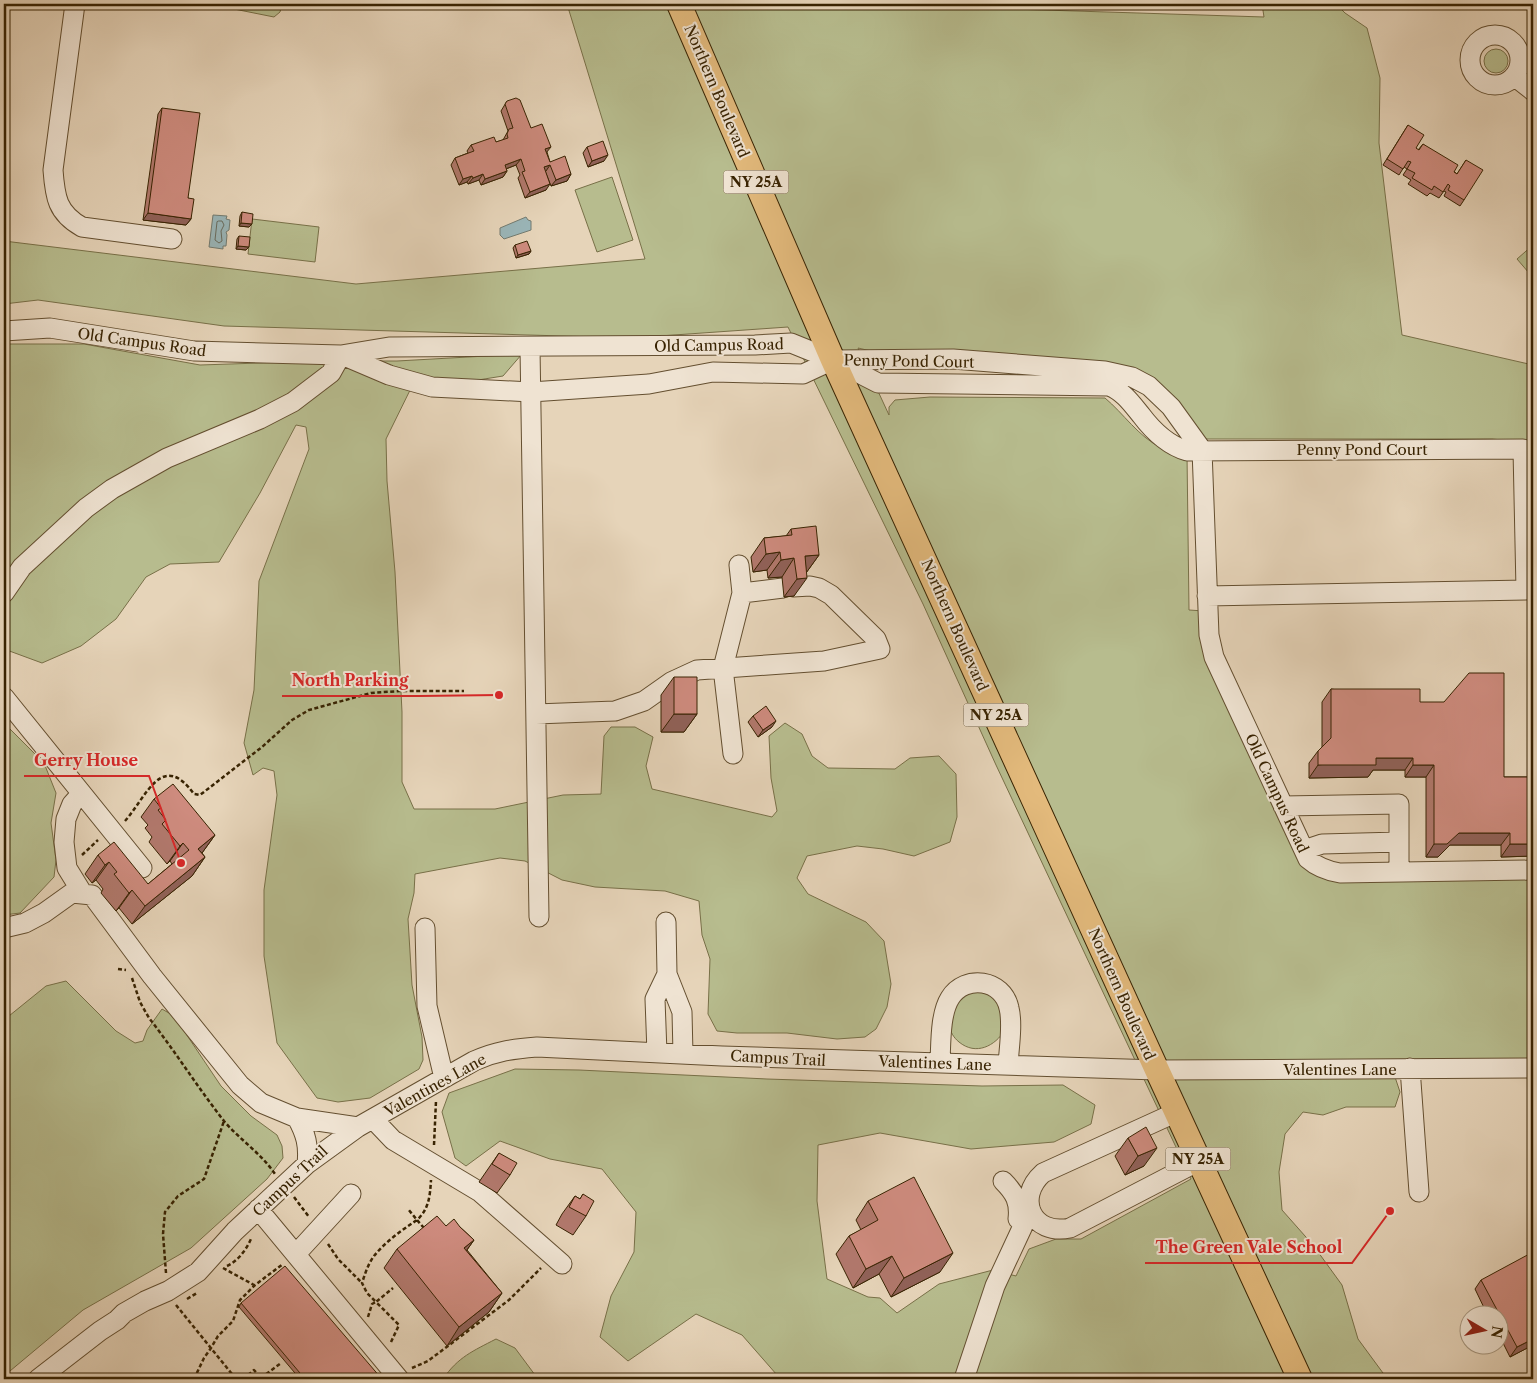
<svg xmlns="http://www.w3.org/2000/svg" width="1537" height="1383" font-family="'Libre Caslon Text',serif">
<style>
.green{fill:#b7bc8e;stroke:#787048}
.water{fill:#9ab6b9;stroke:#737b70}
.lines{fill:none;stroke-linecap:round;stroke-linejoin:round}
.shore{stroke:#696c5e;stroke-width:1}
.minor-casing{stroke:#644f30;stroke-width:21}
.major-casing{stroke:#382302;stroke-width:26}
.path{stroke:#382302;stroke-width:2.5;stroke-dasharray:4 2.5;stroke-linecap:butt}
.minor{stroke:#efe3d2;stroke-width:19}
.major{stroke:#e3ba7c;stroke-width:24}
.wall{fill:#b1786c;stroke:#382302}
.shaded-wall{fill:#906158;stroke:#382302}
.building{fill:#ce8b7e;stroke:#382302}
.labels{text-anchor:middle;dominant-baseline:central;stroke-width:4;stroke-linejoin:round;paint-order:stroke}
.shield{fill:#efe3d2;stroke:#6f5d40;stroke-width:1}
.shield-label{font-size:14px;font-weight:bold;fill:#382302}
.street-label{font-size:15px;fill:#382302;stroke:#efe3d2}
.leader{fill:none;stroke:#d62828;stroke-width:2}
.callout-dot{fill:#d62828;stroke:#efe3d2;stroke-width:2}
.callout-label{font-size:16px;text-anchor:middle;font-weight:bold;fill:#d62828;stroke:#efe3d2;stroke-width:4;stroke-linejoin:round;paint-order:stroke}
</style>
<rect width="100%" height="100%" fill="#e6d4b9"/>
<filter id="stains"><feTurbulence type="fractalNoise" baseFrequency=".004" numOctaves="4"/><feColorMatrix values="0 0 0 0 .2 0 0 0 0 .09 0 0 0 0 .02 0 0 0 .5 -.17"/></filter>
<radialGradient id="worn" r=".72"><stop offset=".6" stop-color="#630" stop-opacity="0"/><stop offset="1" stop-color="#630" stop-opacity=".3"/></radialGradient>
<!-- green -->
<path class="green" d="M209 4H282L280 12 274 17Z
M567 4H854L1264 17 1262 4H1336L1345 13 1367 28 1380 78 1379 143 1402 335 1533 365V467L1529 461 1523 442 1492 439H1204L1135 370 871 351 858 348 889 415V407L895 400 930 397 1105 398C1123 413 1139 437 1160 447 1168 451 1178 452 1187 454L1189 610 1204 611 1312 864 1533 871V1068L1395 1077 1400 1092 1395 1107H1346L1323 1115 1303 1112 1285 1134 1279 1172 1282 1210 1313 1245 1342 1285 1358 1339 1383 1373 1385 1379H1286L1285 1377 1283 1379H784L777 1375 742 1335 696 1314 628 1361 600 1337 611 1296 634 1252 636 1212 602 1169 550 1159 500 1141 466 1166 455 1158 442 1112 449 1093 515 1069 579 1070 767 1079 982 1086 1063 1085 1095 1105 1091 1124 1054 1142 971 1149 880 1133 818 1145 817 1201 827 1279 868 1297 880 1298 897 1313 939 1284 993 1270 1016 1276 1029 1249 1056 1239H1081L1191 1179 996 765 923 604 788 327 631 338 224 326 38 300 4 304V241L356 284 645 259Z
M1484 61a12 12 0 1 1 24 0a12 12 0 1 1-24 0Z
M612 177 633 240 597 252 575 190Z
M252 219 319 227 315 262 248 254Z
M1533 245V269L1529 273 1517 259Z
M4 344H84L200 365 320 361H397L522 354 503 376 478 380 416 378 386 439 387 481 395 572 402 712V782L414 809H495L563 795 601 794 604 736 611 727H635L653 737 646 766 652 789 772 817 777 811 771 778 769 736 785 723 802 734 812 756 828 768 895 769 910 758 939 756 956 774 957 817 950 842 914 856 883 849 857 846 807 856 797 878 808 894 866 922 884 941 891 984 887 1007 876 1029 865 1037 837 1039 787 1033H737L717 1031 708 1014 710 959 702 935 699 901 665 891 595 887 562 880 525 861 500 858 415 874 414 893 408 919 412 985 422 1037 423 1060 419 1069 370 1098 338 1102 317 1098 277 1043 264 956V890L277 795 274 771 263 768 253 775 244 743 254 690 259 581 309 449 306 427 296 425 260 493 219 562 170 564 146 577 116 619 81 646 42 663 4 649Z
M4 723 44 763 56 793 51 823 56 860 54 877 20 913 4 915Z
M66 981 116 1031 135 1043 143 1041 147 1030 162 1009 174 1016 221 1086 251 1116 277 1135 282 1146 283 1158 267 1179 191 1248 83 1310 4 1376V1020L46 986Z
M972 991 989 993 1002 1005 1005 1030C995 1046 976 1056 959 1042 954 1038 950 1032 950 1026 948 1018 954 1007 957 1000Z
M496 1339 515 1348 538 1379H443C458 1357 473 1351 496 1339Z"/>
<!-- water -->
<path class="water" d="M213 215 227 216 226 219 230 220 229 230 226 232 227 235 226 246H223V249L209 247Z
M526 217 528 220 531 221V230L504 239 500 235V228Z"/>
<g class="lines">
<!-- shore -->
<path class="shore" d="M219 221H222L224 225 221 231 222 241 219 243 215 240 217 222Z"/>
<!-- minor casing -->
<g class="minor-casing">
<path id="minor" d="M75 4 53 170C55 197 57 213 82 227L172 239
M1470 60a25 25 0 1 1 50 0a25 25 0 1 1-50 0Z
M1514 76 1533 91
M4 331 50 328 194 351 341 355 389 347 755 345 791 343 833 360
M530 348 539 917
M342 355 389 375 432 387 531 392 649 384 713 372 803 374 833 360
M1202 450 1171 407 1149 386 1132 377 1105 371 953 359 833 360 878 383 1109 386C1123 391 1132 404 1141 415 1153 431 1167 445 1187 451L1523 449 1526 590 1207 596
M1202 450 1209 635 1214 657 1308 859C1317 867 1328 871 1340 873L1533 870
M739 565 742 593
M4 593 22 567 86 508 112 489 167 458 260 419 293 402 331 373 341 355
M4 697 142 868
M536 714 615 711 644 701 671 682 697 670 824 661 880 649 876 639 831 595 819 588 810 586 793 587
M733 754 723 668 742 593 783 588
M81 794 72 804 66 819 64 842 67 868 83 894
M1283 806 1399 804V871
M1304 850 1322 844 1399 842
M666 922 667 974 682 1012 683 1054
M4 928 25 923 44 913 72 893 92 895 152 976 240 1085 261 1103 297 1118 358 1127
M425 928 427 1006 444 1078
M657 1053 655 999 667 974
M940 1062C941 1043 940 1014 950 998 965 974 1003 979 1009 1008 1013 1024 1009 1048 1008 1065
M1410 1068 1419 1192
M1177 1112 1043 1173C1015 1198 1032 1236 1070 1228L1199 1161
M297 1118C306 1134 309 1146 307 1164
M373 1119 393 1140 480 1192 562 1264
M1003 1181C1015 1193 1020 1202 1018 1219
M258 1209 399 1379
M296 1254 351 1194
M38 1379 100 1331 117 1320 124 1313 145 1301 168 1291 198 1272 235 1231 307 1164 358 1127 474 1061C496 1051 513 1049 537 1047L722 1056 1157 1070 1533 1068
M964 1379 995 1286 1022 1228 1030 1208"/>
</g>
<!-- major casing -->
<g class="major-casing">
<path id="major" d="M679 4 833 360 1157 1070 1300 1379"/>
</g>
<!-- path -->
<path class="path" d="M125 821C147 796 162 750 194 794L200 795 262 747 292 720 309 710 371 693 400 691H464
M82 855 98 840
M118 969 126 970
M132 978 140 1002 149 1018C175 1051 198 1088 224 1121 240 1140 261 1153 275 1174
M434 1145 436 1101
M294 1197 309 1217
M424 1228 417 1220C429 1209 430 1196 431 1180
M328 1244 338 1259 362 1283
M227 1266C238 1261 246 1250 251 1239
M223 1268 254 1285
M166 1273 163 1234 165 1212 178 1196 204 1179 224 1121
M187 1299 197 1293
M176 1305 236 1379
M368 1317 372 1304 376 1302 367 1293 362 1283C365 1274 368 1264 374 1256 385 1242 402 1230 417 1220L408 1209
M391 1342 399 1325 376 1302 393 1288
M412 1368 428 1361 509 1300 541 1268
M261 1378 281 1363
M16 1379 23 1374
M194 1379 204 1358 211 1348 218 1336 233 1321 240 1300 255 1285 283 1264
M243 1379 254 1370 262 1379"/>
<!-- minor -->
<use href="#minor" class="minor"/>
<!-- major -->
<use href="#major" class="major"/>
</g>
<!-- wall -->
<path class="wall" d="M507 101 531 128 547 152 550 162 571 174 567 181 551 186 545 171 546 190 525 198 518 178 520 175 516 165 506 169 507 171 503 177 481 185 479 180 468 184 467 182 459 185 451 165 455 158 468 153 467 151 471 145 496 142 503 140 508 131 501 111Z
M162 108 188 198 191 219 186 225 143 220 158 114Z
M1408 125 1416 148 1418 150 1423 144 1457 174 1466 160 1464 200 1460 206 1444 196 1446 192 1444 191 1439 198 1430 193 1427 196 1408 184 1411 180 1403 175 1407 169 1404 167 1399 175 1383 165Z
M587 147 604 161 588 167 583 153Z
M242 212 252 224 249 227 239 226 240 216Z
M239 236 246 250 236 249 237 239Z
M515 245 531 251 529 254 516 258 513 248Z
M791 529 819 555 806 573 794 596 784 597 782 577 768 578 767 570 753 572 751 557 764 538 786 536Z
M674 677 697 714 684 732H661V695Z
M1331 689 1420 702 1504 777H1530V775L1533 770V856L1501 857V845H1450L1438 857H1426V777H1405V770H1373L1368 777 1309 778V763L1318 751 1322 747V702Z
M753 716 772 727 758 737 748 722Z
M154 799 215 835 202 853 205 857 192 876 132 924 119 908 116 911 101 893 103 889 96 880 92 883 85 874 98 855 148 884 172 864 170 861 167 864 149 842 152 837 145 828 148 825 141 817Z
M1128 1138 1144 1166 1125 1175 1115 1156Z
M499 1153 510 1175 497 1193 479 1182Z
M583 1194 586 1216 573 1235 556 1225 562 1214 575 1196 580 1199Z
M868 1201 940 1272 891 1297 879 1274 853 1288 836 1254 849 1236 861 1230 856 1220Z
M446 1226 460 1227 474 1240 467 1250 502 1293 489 1312 447 1346 384 1268 397 1249Z
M1481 1280 1533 1345 1510 1357 1500 1337V1316H1488L1475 1289Z
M241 1303 381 1379H300L239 1307Z"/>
<!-- shaded-wall -->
<path class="shaded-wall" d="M551 147 546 153 545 149Z
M608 155 604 161 588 167 592 161Z
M521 159 516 165 500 171 505 165Z
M550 165 546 171 539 174 544 167Z
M507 171 503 177 481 185 485 179Z
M483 174 479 180 468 184 473 178Z
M571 174 567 181 551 186 556 180Z
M472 176 467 182 459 185 463 179Z
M550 184 546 190 525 198 530 192Z
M148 213 191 219 186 225 143 220Z
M241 223 252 224 249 227 239 226Z
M238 246 249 247 246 250 236 249Z
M531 251 529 254 516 258 518 255Z
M780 552 767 570 753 572 766 554Z
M819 555 806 573 805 556Z
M794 558 782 577 768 578 781 560Z
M807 578 794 596 784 597 797 579Z
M674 714H697L684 732H661Z
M776 721 772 727 758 737 763 730Z
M1376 758H1413L1405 770H1373L1368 777 1309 778 1318 765Z
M1413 765H1434L1426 777H1405Z
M1459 833H1510L1501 845H1450L1438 857H1426L1434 844Z
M215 835 202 853 198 849Z
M183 843 170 861 167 864 180 846Z
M1510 844H1533V856L1501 857Z
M205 857 192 876 132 924 145 906Z
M109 862 96 880 92 883 105 865Z
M132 890 119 908 116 911 129 893Z
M1157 1148 1144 1166 1125 1175 1138 1156Z
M474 1240 461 1258 464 1248Z
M953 1253 940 1272 891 1297 904 1278Z
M892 1256 879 1274 853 1288 866 1269Z
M502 1293 489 1312 447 1346 459 1327Z
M1533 1339V1345L1510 1357 1517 1347Z"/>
<!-- building -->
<path class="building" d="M4 4H6L4 24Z
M516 98 520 100 531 128 542 124 551 147 545 149 550 162 565 156 571 174 556 180 550 165 544 167 550 184 530 192 522 172 525 171 521 159 505 165 507 171 485 179 483 174 473 178 472 176 463 179 455 158 474 151 471 145 494 137 496 142 508 138 507 134 509 129 513 128 505 104 507 101Z
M162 108 200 113 188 198 194 199 191 219 148 213Z
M1408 125 1424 135 1416 148 1419 150 1423 144 1458 165 1454 172 1457 174 1466 160 1483 170 1464 200 1448 190 1450 186 1448 184 1443 192 1434 186 1432 190 1412 178 1415 173 1407 169 1411 162 1408 161 1403 169 1387 159Z
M603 141 608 155 592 161 587 147Z
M242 212 253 214 252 224 241 223Z
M239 236 250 237 249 247 238 246Z
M527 241 531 251 518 255 515 245Z
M816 526 819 555 805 556 807 578 797 579 794 558 781 560 780 552 766 554 764 538 792 535 791 529Z
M1469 673H1504V777H1533V844H1510V833H1459L1447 844H1434V765H1413V758H1376V765H1318V751L1331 738V689H1420V702H1444Z
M674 677H697V714H674Z
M766 706 776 721 763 730 753 716Z
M173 784 215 835 198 849 205 857 145 906 132 890 129 893 114 874 117 872 109 862 105 865 98 855 114 842 148 884 189 850 183 843 180 846 162 824 166 820 158 810 161 808 154 799Z
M1146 1127 1157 1148 1138 1156 1128 1138Z
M499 1153 517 1163 510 1175 492 1164Z
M914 1177 953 1253 904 1278 892 1256 866 1269 849 1236 878 1220 868 1201Z
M583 1194 594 1201 586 1216 569 1207 575 1196 580 1199Z
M437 1216 446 1226 454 1219 460 1227 474 1240 464 1248 502 1293 459 1327 397 1249Z
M1533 1252V1339L1517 1347 1481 1280Z
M285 1266 381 1378 380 1379H305L241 1303Z"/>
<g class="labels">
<!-- shield labels -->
<g class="shield">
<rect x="723.5" y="170.5" width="65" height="23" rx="4"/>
<rect x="963.5" y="703.5" width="65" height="23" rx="4"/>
<rect x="1165.5" y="1147.5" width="65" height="23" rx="4"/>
</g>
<g class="shield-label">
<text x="756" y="182">NY 25A</text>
<text x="996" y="715">NY 25A</text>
<text x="1198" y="1159">NY 25A</text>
</g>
<!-- street labels -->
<g class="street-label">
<text transform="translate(717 91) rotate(67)">Northern Boulevard</text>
<text transform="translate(142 342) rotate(8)">Old Campus Road</text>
<text transform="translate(719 345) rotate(-1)">Old Campus Road</text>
<text transform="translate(909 361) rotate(1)">Penny Pond Court</text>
<text x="1362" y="449">Penny Pond Court</text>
<text transform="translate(955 625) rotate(66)">Northern Boulevard</text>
<text transform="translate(1277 793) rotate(65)">Old Campus Road</text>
<text transform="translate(1122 994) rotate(66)">Northern Boulevard</text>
<text transform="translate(778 1058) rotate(3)">Campus Trail</text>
<text transform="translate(935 1063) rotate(2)">Valentines Lane</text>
<text x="1340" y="1069">Valentines Lane</text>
<text transform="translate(435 1085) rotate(-29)">Valentines Lane</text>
<text transform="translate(290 1181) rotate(-43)">Campus Trail</text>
</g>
</g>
<!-- callouts -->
<path class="leader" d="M499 695L419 696H282M181 863L149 776H24M1390 1211L1352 1263H1145"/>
<g class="callout-dot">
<circle cx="499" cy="695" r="5"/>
<circle cx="181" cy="863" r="5"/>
<circle cx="1390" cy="1211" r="5"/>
</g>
<g class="callout-label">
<text x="350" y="686">North Parking</text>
<text x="86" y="766">Gerry House</text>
<text x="1249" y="1253">The Green Vale School</text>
</g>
<!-- margin -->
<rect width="1537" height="1383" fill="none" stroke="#e6d4b9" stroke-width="20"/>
<rect x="5" y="5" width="1527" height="1373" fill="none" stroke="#382302" stroke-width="2.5"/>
<rect x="10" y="10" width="1517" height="1363" fill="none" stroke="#382302"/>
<!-- north arrow -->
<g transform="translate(1484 1330) rotate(99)"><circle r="24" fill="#efe3d2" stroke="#a6967f"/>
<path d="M0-4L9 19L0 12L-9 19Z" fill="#8f2418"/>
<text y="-8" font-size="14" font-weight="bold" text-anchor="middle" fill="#382302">N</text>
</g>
<rect width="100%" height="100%" filter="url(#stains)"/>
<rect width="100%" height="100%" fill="url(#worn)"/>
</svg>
